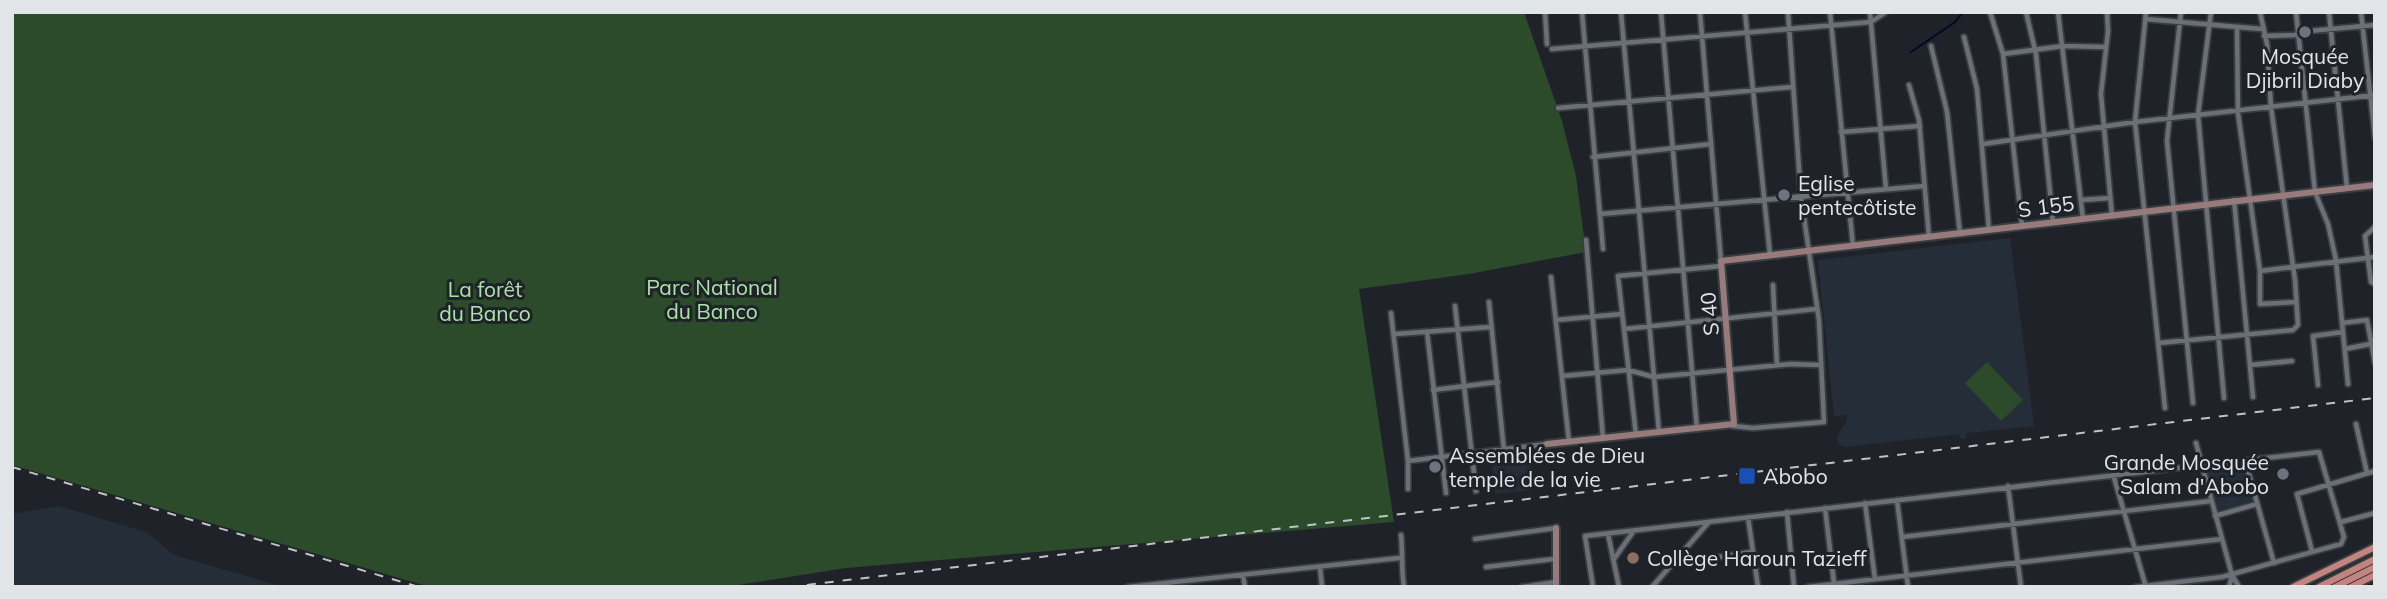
<svg xmlns="http://www.w3.org/2000/svg" width="2387" height="599" font-family="Mulish,sans-serif">
<style>
.built{fill:#252e38}
.green{fill:#2b4b2a}
.lines{fill:none;stroke-linecap:round;stroke-linejoin:round}
.stream{stroke:#000826;stroke-width:2}
.street-casing{stroke:#383d40;stroke-width:8}
.secondary-casing{stroke:#383d40;stroke-width:10}
.primary-casing{stroke:#383d40;stroke-width:10}
.street{stroke:#6b7077;stroke-width:4.5}
.secondary{stroke:#977a7b;stroke-width:6}
.primary{stroke:#c3847f;stroke-width:6}
.rail{stroke:#bfc3c6;stroke-width:2;stroke-dasharray:9 9;stroke-linecap:butt}
.worship-dot{fill:#6b7280;stroke:#1f2329;stroke-width:2.5}
.transit-dot{fill:#1a4fb4;stroke:#1f2329;stroke-width:2.5}
.education-dot{fill:#8d6e63;stroke:#1f2329;stroke-width:2.5}
.labels{text-anchor:middle;dominant-baseline:central;stroke-width:6;stroke-linejoin:round;paint-order:stroke}
.poi-label{font-size:21px;fill:#e1e5e8;stroke:#1f2329;text-anchor:start}
.street-label{font-size:21px;fill:#e1e5e8;stroke:#1f2329}
.park-label{font-size:21px;fill:#abe4a8;stroke:#1f2329}
</style>
<rect width="100%" height="100%" fill="#1f2329"/>
<!-- built -->
<path class="built" d="M2010 238 2034 426 1967 433 1965 439H1961L1959 434 1845 447 1838 444 1837 436 1847 421 1846 415 1834 416 1818 260Z
M1529 453 1533 490 1495 494 1491 457Z
M2242 463 2253 501 2216 512 2205 467Z
M59 506 146 532 174 555 283 587H12V514Z"/>
<!-- green -->
<path class="green" d="M12 12H1524L1562 121 1576 176 1586 252 1469 274 1359 289 1394 522 846 568 725 587H430L12 465Z
M1987 362 2023 400 2001 421 1965 383Z"/>
<g class="lines">
<!-- stream -->
<path class="stream" d="M1911 52 1955 22 1963 12"/>
<!-- street casing -->
<g class="street-casing">
<path id="street" d="M1545 12 1547 44
M1582 12 1603 249
M1621 12 1659 432
M1661 12 1697 429
M1700 12 1721 261
M1745 12 1770 255
M1830 12 1853 246
M1870 12 1886 189
M1990 12 2003 54 2022 226
M2026 12 2036 54 2053 222
M2058 12 2083 219
M2107 12 2108 31 2101 94 2112 216
M2146 12 2135 122 2165 408
M2181 12 2167 141 2193 403
M2211 12 2198 115 2224 398
M2296 12 2315 192 2328 224 2336 260 2348 384
M2329 12 2347 188
M2361 12 2375 137
M2145 19 2262 29
M2237 28 2238 113 2260 271V304L2296 302
M2264 36 2296 35 2298 32 2375 25
M1964 37 1977 89 1989 230
M1931 46 1947 112 1960 234
M1552 49 1871 22 1886 12
M2003 54 2063 46 2106 47
M1909 85 1919 120 1929 237
M1558 108 1792 87
M1841 132 1920 126
M1983 144 2135 122 2375 95
M1593 157 1711 144
M2081 200 2110 198
M2234 200 2253 397
M1600 214 1924 186
M2375 227 2365 236 2371 282 2375 284
M1586 240 1603 438
M2260 271 2375 257
M1551 277 1569 442
M1773 285 1777 365
M1489 302 1504 451
M1455 306 1476 491
M1391 313 1408 461 1547 444
M1556 320 1622 314
M2342 323 2367 320 2375 363
M1624 329 1816 309
M1427 332 1446 493
M1395 334 1491 327
M2159 343 2293 330 2298 325 2295 280 2271 107 2267 44 2260 12
M2345 349 2375 343
M2250 365 2292 361
M1562 376 1628 370 1654 377 1791 364 1819 365
M2318 385 2313 336 2343 332
M1433 390 1498 382
M2356 424 2367 473
M1733 426 1753 428 1824 422 1819 320 1801 197 1788 12
M1636 435 1618 276 1721 266
M2196 443 2232 575 2239 587
M2245 460 2274 563
M1408 461V489
M2113 474 2146 587
M2008 486 2021 587
M1897 500 1908 587
M1865 503 1875 579
M1825 508 1834 583
M1787 512 1794 587
M2215 516 2257 504
M1748 517 1758 587
M2341 522 2375 513
M1608 534 1619 587
M1401 535C1403 553 1401 568 1404 587
M1902 537 2211 501
M1475 539 1556 528
M2312 551 2297 494 2375 471
M1614 559 1633 532
M1674 564 1752 552
M1320 567 1322 587
M1486 567 1554 559
M1243 575 1245 587
M1128 587 1399 558
M1522 587 1556 582
M1593 587 1585 536 2319 452 2344 537 2341 544 2222 577 2136 587
M1652 587 1708 523
M1808 587 2222 539
M2229 587 2232 576"/>
</g>
<!-- secondary casing -->
<g class="secondary-casing">
<path id="secondary" d="M1547 444 1734 424 1721 261 2375 185
M1556 528V587"/>
</g>
<!-- primary casing -->
<g class="primary-casing">
<path id="primary" d="M2293 587 2375 547
M2319 587 2375 559
M2335 587 2375 567
M2351 587 2375 575"/>
</g>
<!-- street -->
<use href="#street" class="street"/>
<!-- secondary -->
<use href="#secondary" class="secondary"/>
<!-- primary -->
<use href="#primary" class="primary"/>
<!-- rail -->
<path class="rail" d="M12 467 419 587
M789 587 2375 398"/>
</g>
<!-- markers -->
<g class="worship-dot">
<circle cx="2305" cy="32" r="7"/>
<circle cx="1784" cy="195" r="7"/>
<circle cx="1435" cy="467" r="7"/>
<circle cx="2283" cy="474" r="7"/>
</g>
<rect class="transit-dot" x="1738" y="467" width="18" height="18" rx="3.5"/>
<circle class="education-dot" cx="1633" cy="558" r="7"/>
<g class="labels">
<!-- poi labels -->
<g class="poi-label">
<text x="2305" y="56" text-anchor="middle">Mosquée<tspan x="2305" dy="24">Djibril Diaby</tspan></text>
<text x="1798" y="183">Eglise<tspan x="1798" dy="24">pentecôtiste</tspan></text>
<text x="1449" y="455">Assemblées de Dieu<tspan x="1449" dy="24">temple de la vie</tspan></text>
<text x="2269" y="462" text-anchor="end">Grande Mosquée<tspan x="2269" dy="24">Salam d'Abobo</tspan></text>
<text x="1763" y="476">Abobo</text>
<text x="1647" y="558">Collège Haroun Tazieff</text>
</g>
<!-- street labels -->
<g class="street-label">
<text transform="translate(2046 206) rotate(-7)">S 155</text>
<text transform="translate(1709 314) rotate(-95)">S 40</text>
</g>
<!-- park labels -->
<g class="park-label">
<text x="712" y="287">Parc National<tspan x="712" dy="24">du Banco</tspan></text>
<text x="485" y="289">La forêt<tspan x="485" dy="24">du Banco</tspan></text>
</g>
</g>
<!-- border -->
<rect width="2387" height="599" fill="none" stroke="#e1e5e8" stroke-width="28"/>
</svg>
